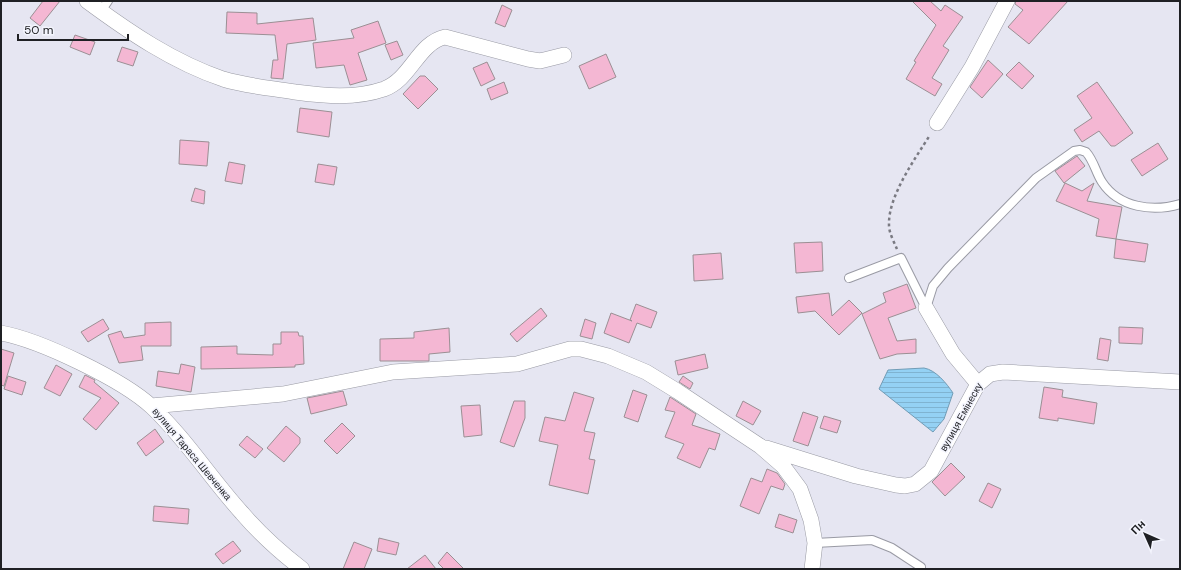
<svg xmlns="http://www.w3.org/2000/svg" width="1181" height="570" font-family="'DM Sans',sans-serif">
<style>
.water{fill:url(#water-rules);stroke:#719cb6}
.building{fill:#f4b7d3;stroke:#9b8f94}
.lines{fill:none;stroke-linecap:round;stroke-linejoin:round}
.service-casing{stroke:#999aa4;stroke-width:10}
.minor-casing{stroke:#999aa4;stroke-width:16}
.path{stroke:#7a7a82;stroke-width:2.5;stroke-dasharray:3 3;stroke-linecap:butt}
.service{stroke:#fff;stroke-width:8}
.minor{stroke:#fff;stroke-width:15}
.labels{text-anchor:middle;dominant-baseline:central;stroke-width:3;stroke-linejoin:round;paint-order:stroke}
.street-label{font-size:10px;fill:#1f2024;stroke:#f3f4fd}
</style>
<defs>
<pattern id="water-rules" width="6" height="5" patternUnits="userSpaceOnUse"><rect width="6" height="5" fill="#94d1f4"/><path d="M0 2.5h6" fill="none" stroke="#7fb3d1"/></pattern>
</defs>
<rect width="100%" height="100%" fill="#e6e6f2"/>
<!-- water -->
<path class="water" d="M924 368C936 370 947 384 953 393L944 419 933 432 879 389 888 370Z"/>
<!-- building -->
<path class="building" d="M43 1H60L40 26 30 18Z
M912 1H930L941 11 945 5 963 17 943 46 949 50 932 78 942 84 935 96 906 79 916 62 914 61 936 25Z
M1016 1H1068L1029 44 1008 27 1023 10 1015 4Z
M502 5 512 10 505 27 495 23Z
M227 12 257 13V24L313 18 316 40 287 44 283 79 271 78 273 60H278L275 35 226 33Z
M378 21 386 43 358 53 367 80 350 85 344 65 316 68 313 43 354 38 351 30Z
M75 35 95 42 90 55 70 47Z
M397 41 403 55 391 60 385 45Z
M122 47 138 52 133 66 117 61Z
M606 54 616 77 589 89 579 66Z
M988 60 1003 74 982 98 970 87Z
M487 62 495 79 481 86 473 68Z
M1019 62 1034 76 1022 89 1006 75Z
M420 76H425L438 89 418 109 403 94Z
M504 82 508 93 491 100 487 89Z
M1097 82 1133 133 1115 146H1111L1099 131 1082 142 1074 130 1092 118 1077 96Z
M300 108 332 112 329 137 297 132Z
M180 140 209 142 207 166 179 164Z
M1158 143 1168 159 1142 176 1131 160Z
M1077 156 1085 166 1064 183 1055 171Z
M229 162 245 165 242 184 225 181Z
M318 164 337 167 334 185 315 182Z
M1065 183 1082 191 1094 183 1087 201 1122 207 1116 239 1096 236 1099 219 1056 201Z
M195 188 205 191 204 204 191 201Z
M1116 239 1148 244 1145 262 1114 258Z
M822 242 823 271 796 273 794 243Z
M721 253 723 279 694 281 693 255Z
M907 284 916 308 888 318 897 341 916 339V353L897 354 880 359 862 314 886 302 883 293Z
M829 293 832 316 849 300 862 313 839 335 815 311 798 313 796 297Z
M636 304 657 312 651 328 637 323 629 343 604 333 611 313 632 321 630 320Z
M541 308 547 316 517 342 510 334Z
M103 319 109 329 88 342 81 332Z
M585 319 596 323 592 339 580 336Z
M171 322V346H141L143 360 119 363 108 335 121 331 124 338 145 335V323Z
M1119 327 1143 328 1142 344 1119 343Z
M449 328 450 352 429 354V361H380V339L414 338V332Z
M281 332H298L299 336H303L304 364 295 365V367L258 368 201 369V347L237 346V354L273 355V344H281Z
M1100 338 1111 340 1108 361 1097 359Z
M1 349 14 353 4 386 1 385Z
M705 354 708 368 678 375 675 361Z
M181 364 195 367 191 392 156 386 158 371 179 374Z
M56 365 72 374 60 396 44 388Z
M85 375 95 380 94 382 119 403 96 430 83 419 101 398 79 387Z
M8 376 26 382 22 395 4 389Z
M683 376 693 383 690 389 679 382Z
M1044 387 1063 390 1062 397 1097 403 1094 424 1058 418V421L1039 418Z
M633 390 647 395 638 422 624 417Z
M343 391 347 405 311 414 307 398Z
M574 392 594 398 584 431 595 433 589 459 595 460 588 494 549 485 558 445 539 441 545 417 565 421Z
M670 397 696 414 692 425 720 434 715 450 709 448 700 468 677 458 684 444 665 437 675 412 665 410Z
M514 401H525V418L514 447 500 442Z
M743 401 761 411 753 425 736 416Z
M480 405 482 435 464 437 461 406Z
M803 412 818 417 808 446 793 441Z
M824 416 841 421 837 433 820 428Z
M342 423 355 436 337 454 324 441Z
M286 426 300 438V443L284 462 267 448Z
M155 429 164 442 146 456 137 443Z
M247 436 263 449 255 458 239 445Z
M951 463 965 477 945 496 932 482Z
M767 469 777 473 785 484 783 490 771 486 759 514 740 506 751 478 762 482Z
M988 483 1001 489 992 508 979 501Z
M154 506 189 509 188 524 153 521Z
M779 514 797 520 793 533 775 527Z
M379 538 399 543 396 555 377 551Z
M233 541 241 551 223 564 215 554Z
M354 542 372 549 364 569H343Z
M447 552 464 569H444L438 563Z
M425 555 436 569H407Z"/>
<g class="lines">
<!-- service casing -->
<g class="service-casing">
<path id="service" d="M101 11 108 1
M849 278 901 258 926 308
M926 308 933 286 948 268 1036 178 1074 151 1080 150 1086 152C1094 161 1096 173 1102 182 1119 208 1153 212 1180 204
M815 543 872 540 892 548 921 567"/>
</g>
<!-- minor casing -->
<g class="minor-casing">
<path id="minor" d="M87 1C129 32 173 62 223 79 246 86 271 88 295 92 325 96 355 99 384 89 411 79 418 43 445 37L528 59 540 61 564 55
M937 123 972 67 1007 1
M926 308 953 354 978 384
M1 333C40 340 123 380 152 407 186 439 211 479 242 513 260 534 280 552 302 569
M151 406 283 394 393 372 517 364 570 349H581L608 356 646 372 677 391 760 446 783 466 800 489 811 520 815 543 812 569
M766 448 856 476 896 485 905 486 915 484 931 471 978 384 990 374 1003 372 1180 382"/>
</g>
<!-- path -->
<path class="path" d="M897 249C894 242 889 233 889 225 888 196 915 159 930 135"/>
<!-- service -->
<use href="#service" class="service"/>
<!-- minor -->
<use href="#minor" class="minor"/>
</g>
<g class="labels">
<!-- street labels -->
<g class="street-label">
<text transform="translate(961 417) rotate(-61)">вулиця Емінеску</text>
<text transform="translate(192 454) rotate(50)">вулиця Тараса Шевченка</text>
</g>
</g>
<!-- border -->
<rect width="1181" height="570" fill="none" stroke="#1f2024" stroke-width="4"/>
<!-- north arrow -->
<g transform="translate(1145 534) rotate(315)" stroke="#f3f4fd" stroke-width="3" paint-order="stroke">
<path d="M0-3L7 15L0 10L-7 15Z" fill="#1f2024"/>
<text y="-6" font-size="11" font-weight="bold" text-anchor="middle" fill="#1f2024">Пн</text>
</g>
<!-- scale -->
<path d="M18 34v6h110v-6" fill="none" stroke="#1f2024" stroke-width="2"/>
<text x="24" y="34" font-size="12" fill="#1f2024" stroke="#f3f4fd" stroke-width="3" paint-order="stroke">50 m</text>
</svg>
